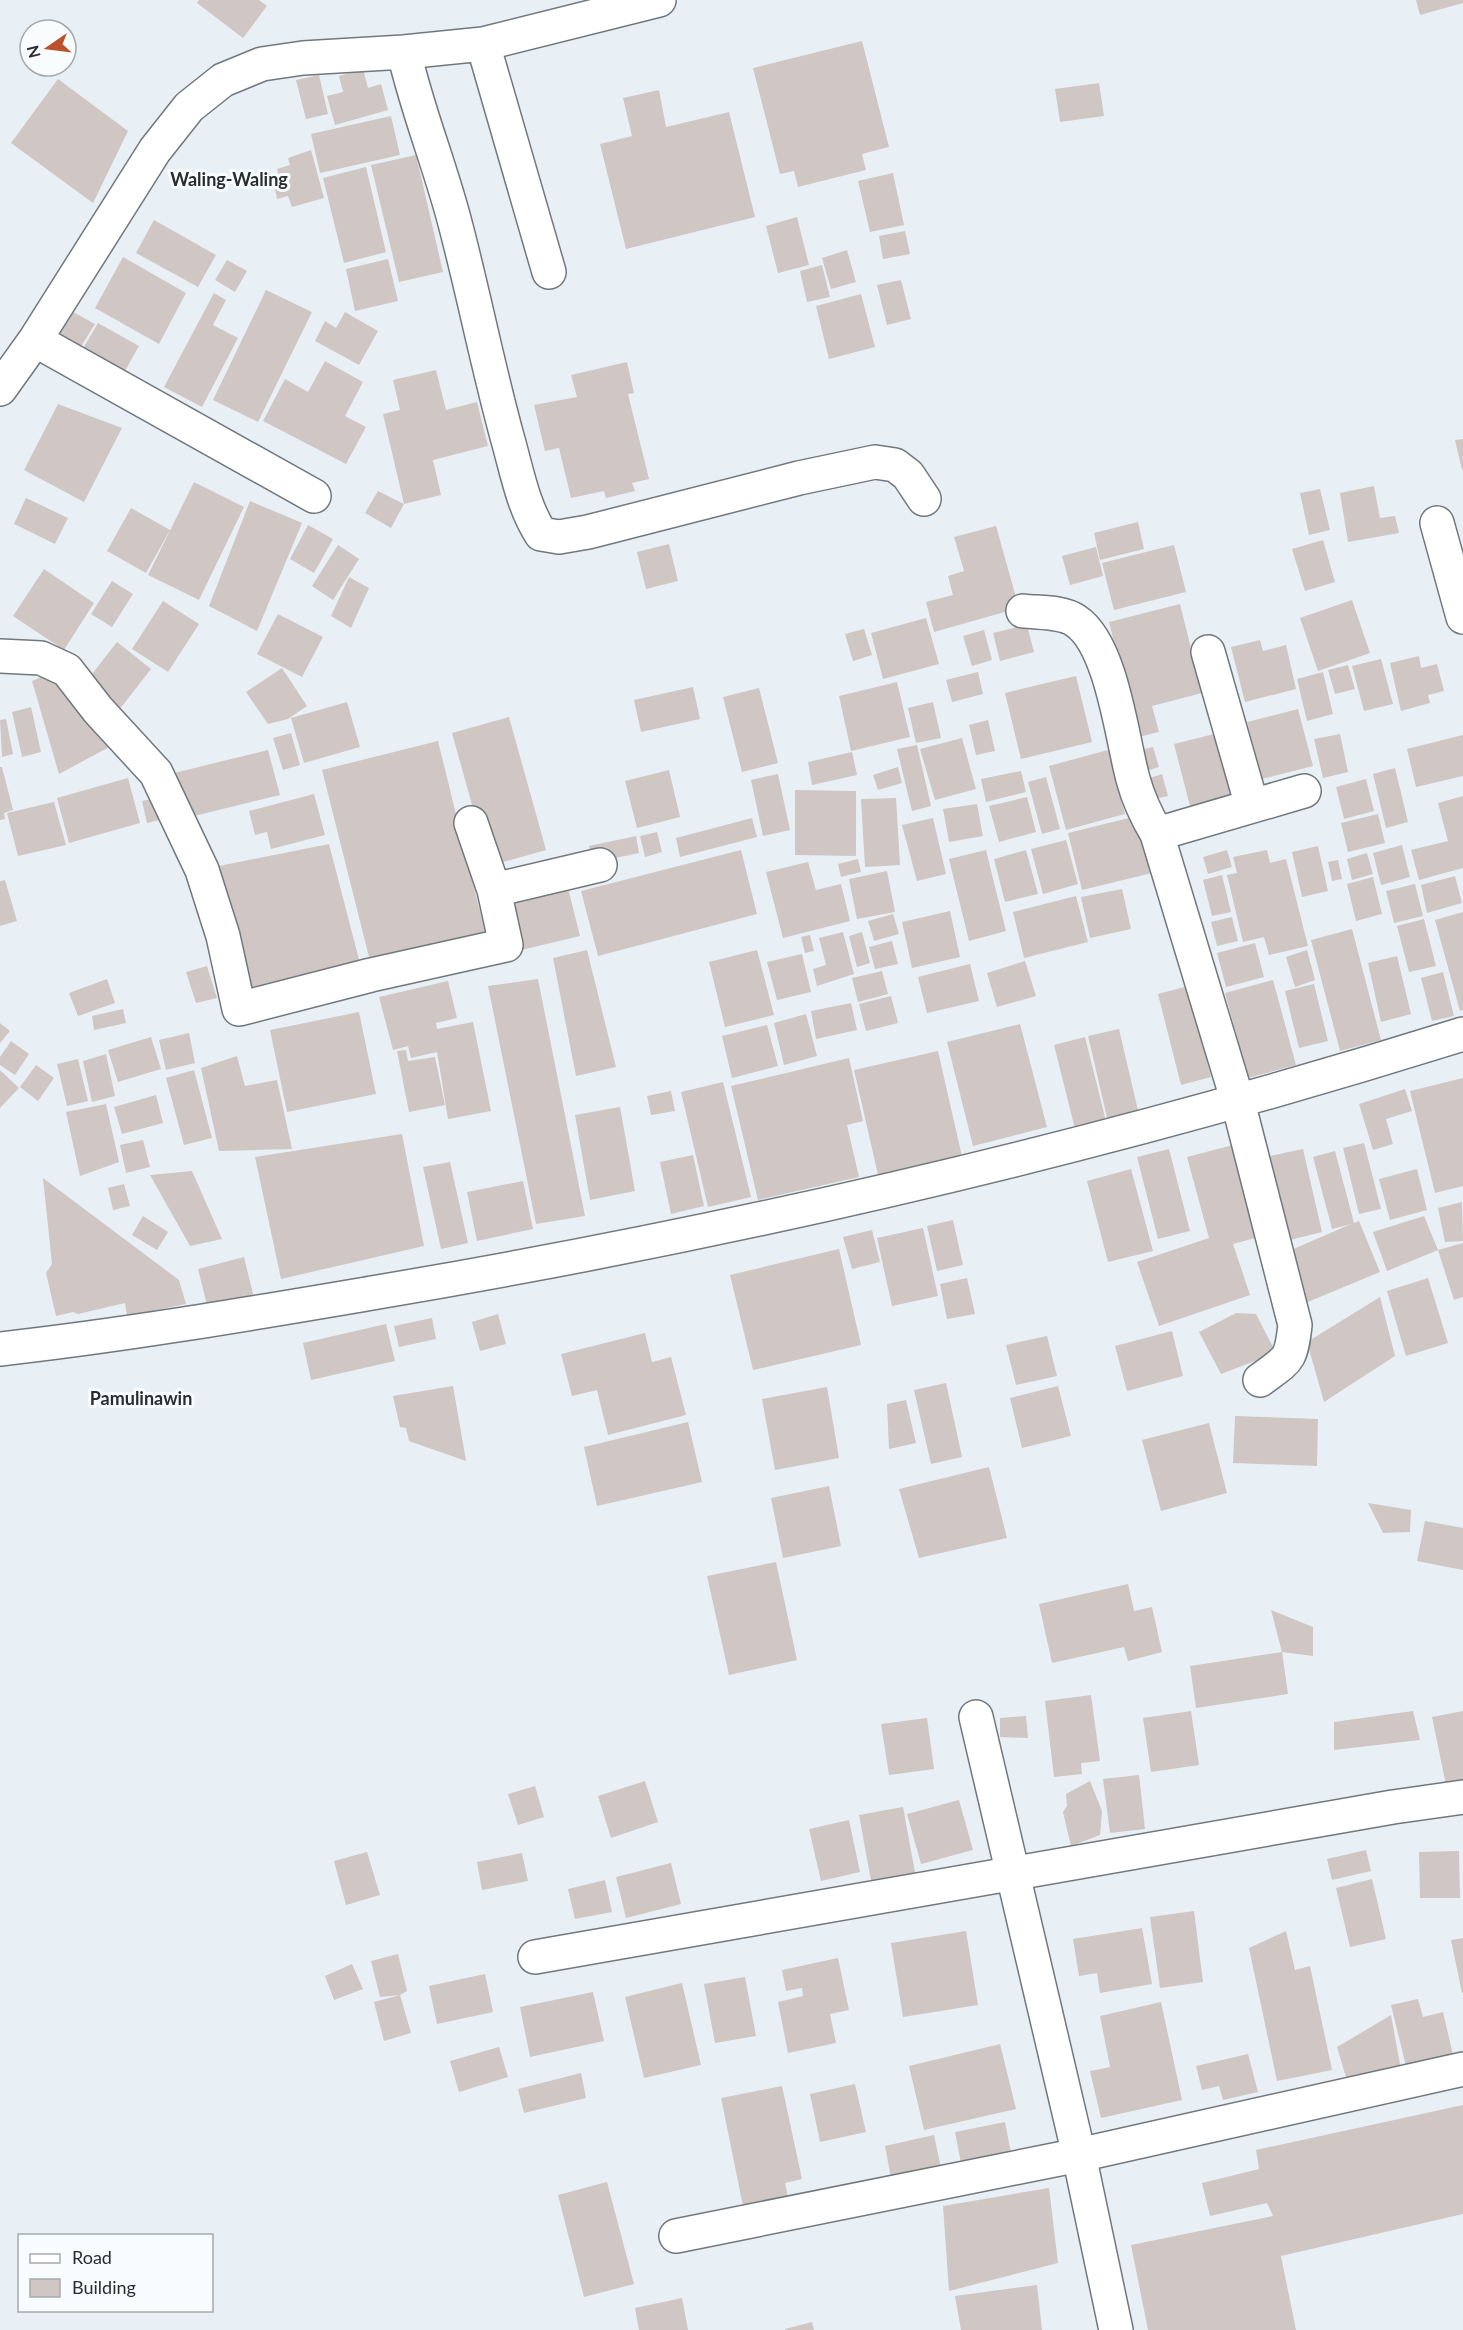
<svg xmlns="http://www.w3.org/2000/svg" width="1463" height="2330" font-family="Lato,sans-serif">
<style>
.building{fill:#d0c6c3}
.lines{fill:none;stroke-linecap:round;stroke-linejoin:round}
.minor-casing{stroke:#71787d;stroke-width:36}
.minor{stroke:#fff;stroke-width:33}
.labels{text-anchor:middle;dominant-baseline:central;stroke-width:6;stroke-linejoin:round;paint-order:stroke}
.neighbourhood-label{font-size:18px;font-weight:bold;fill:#2a2d2f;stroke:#f9fcff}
</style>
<rect width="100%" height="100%" fill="#e8f0f6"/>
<!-- building -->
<path class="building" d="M199 0H259L267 6 243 38 197 3Z
M1416 0H1463V3L1420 15Z
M862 41 889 147 862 154 866 170 798 187 794 171 780 174 753 68Z
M363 69 368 88 381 84 388 110 335 125 327 96 343 92 339 76Z
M319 75 328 114 306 119 296 80Z
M58 79 128 131 93 203 11 143Z
M1099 83 1104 116 1060 122 1055 89Z
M659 90 666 127 729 112 755 217 626 249 600 144 632 136 623 98Z
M391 116 400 155 320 173 311 134Z
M311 150 324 198 292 207 288 196 277 199 274 184 279 179 277 169 290 165 288 158Z
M416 155 443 272 399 282 371 165Z
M366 167 386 252 344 263 323 178Z
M893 173 904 225 870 232 858 181Z
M797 217 809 265 778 273 766 226Z
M154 220 216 255 198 287 136 253Z
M905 231 910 254 883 259 879 236Z
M847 250 856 282 831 289 822 258Z
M123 257 186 293 159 344 95 308Z
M388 259 398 301 355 311 346 269Z
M227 260 247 271 235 292 215 280Z
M822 265 830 297 807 302 800 271Z
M901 280 911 319 887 325 877 285Z
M266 290 312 312 258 422 213 400Z
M214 293 226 300 213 325 238 338 202 407 164 387Z
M861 294 875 347 829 359 816 306Z
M66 308 95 324 80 348 52 333Z
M345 312 378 331 359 365 315 341 325 321 336 328Z
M98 323 139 346 122 376 81 352Z
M325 361 363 382 345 416 366 427 346 464 263 421 285 379 308 392Z
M627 362 634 393 628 394 649 479 632 483 635 491 606 498 604 491 571 498 559 448 545 451 534 405 577 397 571 375Z
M436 370 446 410 477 402 488 446 433 460 441 495 404 504 383 414 400 410 393 380Z
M58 404 122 428 84 502 24 470Z
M1463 439V470H1462L1455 440Z
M194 482 244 507 199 600 148 575Z
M1374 486 1380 518 1395 516 1399 533 1348 542 1340 493Z
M1320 489 1330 530 1309 535 1300 493Z
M378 491 404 504 391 528 365 513Z
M26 498 68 518 55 544 14 524Z
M250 501 302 523 257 631 209 606Z
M131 508 170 530 146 573 107 551Z
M1138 522 1144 549 1100 560 1094 533Z
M308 525 333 539 314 573 290 559Z
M996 526 1019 608 934 632 926 602 953 595 948 576 964 571 954 537Z
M1323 540 1335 582 1305 591 1292 549Z
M669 544 678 581 646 589 637 552Z
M338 545 359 559 333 600 312 586Z
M1174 545 1186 592 1114 610 1102 563Z
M1096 547 1103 576 1070 585 1062 556Z
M44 569 94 603 64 650 13 616Z
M349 577 369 588 351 628 331 616Z
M112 581 133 594 112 627 91 614Z
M1352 600 1370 653 1318 671 1300 618Z
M163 601 199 624 168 672 132 649Z
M1180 604 1202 693 1152 706 1159 732 1131 739 1127 694 1109 622Z
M278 614 323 637 302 677 257 654Z
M926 618 939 664 883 679 871 633Z
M1027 625 1034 652 1000 661 993 633Z
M864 629 872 655 853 661 845 634Z
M984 630 992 660 972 666 963 636Z
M1260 640 1263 651 1286 645 1296 689 1245 702 1231 647Z
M117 642 151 669 119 710 85 683Z
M1419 656 1421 668 1437 664 1444 691 1428 695 1430 703 1401 711 1390 663Z
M1381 659 1393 704 1364 711 1352 666Z
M1348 665 1355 689 1335 694 1328 670Z
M282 668 307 706 288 719 268 724 246 692Z
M55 671 113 745 59 774 32 681Z
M978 672 983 694 952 702 946 680Z
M1323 672 1333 714 1307 721 1297 679Z
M1076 676 1092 742 1021 759 1005 693Z
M897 682 910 737 851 751 839 696Z
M693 687 700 719 641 732 634 700Z
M759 688 778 763 742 772 723 697Z
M347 702 360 747 304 763 291 718Z
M933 702 941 738 916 743 908 708Z
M31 707 41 752 22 757 12 712Z
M1298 709 1313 766 1262 779 1247 722Z
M509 717 546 850 489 866 452 733Z
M6 719 13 754 2 757 0 720Z
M988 720 995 751 976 755 969 725Z
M1222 732 1238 798 1191 810 1174 744Z
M291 733 300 765 283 770 273 738Z
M1340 734 1348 772 1323 778 1314 739Z
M1463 735V776L1416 787 1407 749Z
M962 738 976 789 935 800 920 749Z
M438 741 485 932 370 961 322 770Z
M917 745 931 806 912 811 897 749Z
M1153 747 1159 767 1143 772 1137 751Z
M268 750 280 795 186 818 174 773Z
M1108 750 1125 814 1066 830 1049 766Z
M852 752 857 775 812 785 808 762Z
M0 767H2L13 810 4 813 5 819 0 820Z
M898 767 902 783 878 790 873 775Z
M1395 768 1408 822 1386 828 1373 774Z
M669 770 680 817 637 828 625 781Z
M1021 771 1026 792 986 802 981 779Z
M778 774 790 830 763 836 751 780Z
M1162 774 1168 796 1150 800 1144 780Z
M1046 777 1060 829 1042 834 1028 782Z
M128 778 140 823 69 843 57 798Z
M1366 779 1374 811 1344 819 1336 787Z
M795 790 856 791V856L795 855Z
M314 794 325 835 271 849 267 832 255 835 249 811Z
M1463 796V868L1419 880 1411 850 1448 841 1438 803Z
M163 797 168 818 147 823 142 801Z
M1027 797 1036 832 999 842 989 806Z
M896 798 900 865 865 867 861 799Z
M54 802 66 845 18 856 7 813Z
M977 804 983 836 949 842 943 809Z
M1378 814 1385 843 1348 852 1341 823Z
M1137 816 1152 873 1082 890 1068 833Z
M752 818 757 837 680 857 676 838Z
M933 818 946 874 917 881 902 825Z
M657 832 662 852 645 857 640 836Z
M636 836 639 853 592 863 589 846Z
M1066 840 1078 884 1043 894 1031 849Z
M329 844 362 971 246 1000 214 867Z
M1402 845 1410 877 1381 885 1373 853Z
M1318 846 1328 891 1302 897 1292 852Z
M741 850 757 914 598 956 581 891Z
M986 850 1006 931 969 941 949 859Z
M1026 850 1038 894 1005 902 994 859Z
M1227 850 1232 867 1208 874 1203 857Z
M1267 850 1270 863 1286 859 1308 946 1269 955 1264 937 1243 942 1227 875 1237 873 1233 857Z
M1367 853 1373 874 1352 880 1347 859Z
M858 859 861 872 841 877 838 864Z
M1338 860 1342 879 1332 881 1328 862Z
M808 862 816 890 841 884 850 921 783 938 766 872Z
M887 871 895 912 857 919 849 879Z
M1222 875 1231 912 1212 916 1203 880Z
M1455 876 1462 903 1427 913 1421 885Z
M1373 877 1382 914 1356 921 1347 884Z
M5 880 17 921 0 926V881Z
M566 880 580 936 513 952 499 896Z
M1415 884 1423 916 1394 923 1386 891Z
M1122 889 1131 929 1090 938 1081 897Z
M1076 896 1088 942 1024 958 1013 912Z
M950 911 960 957 912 968 902 922Z
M1463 912V1010L1460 1011 1435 920Z
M893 914 899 934 874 941 868 921Z
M1232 917 1238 941 1217 946 1211 922Z
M1424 919 1436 966 1409 972 1397 926Z
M1352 929 1381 1040 1340 1051 1311 940Z
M843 932 854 974 817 986 813 969 826 965 819 938Z
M862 932 870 963 857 967 849 936Z
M810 935 814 951 805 953 801 937Z
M892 941 898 964 875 969 869 947Z
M1255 943 1264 977 1226 987 1217 953Z
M587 950 616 1067 576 1076 553 958Z
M757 950 774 1015 725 1027 709 962Z
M1307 950 1315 980 1295 987 1286 957Z
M802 954 811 992 777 1000 767 962Z
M1397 956 1411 1014 1381 1022 1368 963Z
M1025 961 1036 996 997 1007 987 973Z
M970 964 979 1001 927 1013 918 977Z
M207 966 217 998 196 1003 186 972Z
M882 971 888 994 858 1002 852 978Z
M1443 972 1454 1016 1432 1021 1421 978Z
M107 979 115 1003 78 1016 69 993Z
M538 979 585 1216 536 1224 488 986Z
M1273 980 1296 1065 1248 1078 1225 993Z
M448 981 457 1018 436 1023 437 1029 473 1022 491 1111 448 1119 437 1052 411 1058 408 1046 393 1050 379 997Z
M1314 984 1328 1041 1299 1048 1285 991Z
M1188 986 1211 1077 1181 1085 1158 994Z
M891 996 898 1023 866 1031 859 1004Z
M851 1003 857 1030 816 1039 811 1011Z
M123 1009 126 1023 94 1030 92 1016Z
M359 1012 376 1094 287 1112 270 1030Z
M806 1014 817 1056 784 1065 774 1023Z
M0 1023 10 1031 0 1043Z
M1020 1024 1047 1127 973 1146 947 1042Z
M767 1025 778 1066 732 1078 722 1036Z
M1119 1029 1140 1119 1109 1126 1088 1036Z
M189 1033 195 1063 166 1070 159 1040Z
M151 1037 161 1069 118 1082 108 1050Z
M1085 1037 1107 1125 1076 1133 1054 1045Z
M11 1041 29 1054 15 1075 0 1065V1057Z
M406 1050 408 1061 435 1057 445 1105 409 1112 397 1051Z
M938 1051 963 1161 879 1179 854 1070Z
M106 1054 115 1096 92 1102 83 1061Z
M237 1056 245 1086 277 1080 292 1149 219 1151 201 1068Z
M849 1058 863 1121 847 1125 859 1177 758 1200 731 1086Z
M78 1059 88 1101 67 1106 57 1064Z
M36 1065 54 1078 38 1101 20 1087Z
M0 1070 19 1088 0 1108Z
M194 1070 212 1138 184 1145 166 1078Z
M1463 1078V1186L1435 1193 1410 1091Z
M723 1082 751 1197 708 1207 681 1092Z
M1405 1089 1412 1111 1386 1119 1393 1144 1373 1150 1359 1104Z
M671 1091 675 1111 651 1115 647 1096Z
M156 1095 163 1123 122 1134 114 1107Z
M106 1104 119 1162 80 1176 66 1112Z
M620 1107 635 1191 590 1200 575 1115Z
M402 1134 424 1246 281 1279 255 1157Z
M143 1140 150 1167 126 1173 120 1145Z
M1364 1143 1381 1209 1359 1214 1343 1148Z
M1233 1145 1259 1237 1233 1244 1250 1295 1159 1326 1137 1262 1209 1238 1187 1157Z
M1169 1149 1190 1231 1158 1239 1137 1157Z
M1303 1149 1322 1232 1290 1240 1270 1156Z
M1335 1151 1354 1223 1359 1221 1380 1272 1303 1304 1282 1254 1351 1224 1332 1229 1313 1157Z
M693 1155 704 1206 671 1214 660 1162Z
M450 1162 468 1243 441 1249 423 1167Z
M1131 1169 1153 1251 1108 1262 1087 1181Z
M1417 1169 1427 1210 1390 1220 1379 1179Z
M192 1171 222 1239 190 1246 150 1175Z
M43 1178 179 1280 186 1304 127 1316 125 1303 78 1314 73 1312 56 1316 46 1273 52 1264Z
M523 1181 533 1229 477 1241 467 1192Z
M124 1184 130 1206 113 1210 108 1188Z
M1462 1202 1463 1241 1445 1242 1438 1208Z
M143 1216 168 1232 157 1250 132 1235Z
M1424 1216 1438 1250 1387 1271 1373 1232Z
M953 1220 963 1265 937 1271 927 1226Z
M923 1228 938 1296 892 1306 877 1238Z
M872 1230 880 1262 852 1269 843 1237Z
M1463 1243V1297L1454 1300 1438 1250Z
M839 1249 861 1345 753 1370 730 1275Z
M244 1257 255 1302 209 1313 198 1269Z
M967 1278 975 1314 947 1319 940 1284Z
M1428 1278 1448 1343 1406 1356 1387 1291Z
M1380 1297 1395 1356 1324 1402 1307 1342Z
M1236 1313 1256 1314 1276 1353 1221 1374 1199 1332Z
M498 1314 506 1344 480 1351 472 1322Z
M432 1318 436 1339 399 1347 394 1326Z
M386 1324 395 1361 311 1380 303 1343Z
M1172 1331 1183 1376 1127 1391 1115 1346Z
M645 1333 652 1362 671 1357 686 1415 608 1435 597 1390 572 1396 561 1354Z
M1047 1336 1057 1376 1016 1385 1006 1345Z
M946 1383 962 1457 931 1464 914 1390Z
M453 1386 466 1461 409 1441 406 1428 400 1427 393 1396Z
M1058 1386 1071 1436 1022 1448 1010 1398Z
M827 1387 839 1458 775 1470 762 1399Z
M906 1400 916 1443 889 1449 887 1404Z
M1235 1416 1318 1419 1317 1466 1233 1463Z
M688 1422 702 1482 597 1506 584 1447Z
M1209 1423 1227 1493 1161 1511 1142 1440Z
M989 1467 1007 1538 919 1558 899 1489Z
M829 1486 841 1546 783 1558 771 1498Z
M1368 1503 1411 1510 1410 1532 1383 1533Z
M1425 1521 1463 1528V1570L1417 1561Z
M776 1562 797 1660 729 1675 707 1576Z
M1128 1584 1134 1611 1152 1607 1162 1652 1128 1661 1124 1647 1052 1663 1039 1604Z
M1271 1610 1313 1627V1656L1282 1652 1288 1694 1196 1708 1190 1666 1282 1652Z
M1091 1695 1100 1761 1081 1763 1082 1774 1054 1777 1045 1701Z
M1191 1711 1199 1765 1151 1772 1143 1718Z
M1413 1711 1420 1740 1334 1750V1722Z
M1463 1711V1786L1447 1790 1432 1717Z
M1026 1716 1028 1738 1000 1737V1718Z
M927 1718 934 1769 889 1775 881 1724Z
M1139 1775 1145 1829 1110 1833 1103 1779Z
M645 1781 658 1822 611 1838 598 1796Z
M1090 1781 1102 1811 1100 1835 1071 1846 1063 1812 1067 1806 1066 1794Z
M535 1786 544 1817 518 1825 508 1794Z
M959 1800 973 1850 921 1864 907 1814Z
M903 1807 916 1878 872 1886 859 1815Z
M849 1820 860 1872 821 1881 809 1829Z
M1366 1850 1371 1871 1332 1880 1327 1859Z
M1459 1851 1460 1898H1420L1419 1852Z
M367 1852 380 1895 346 1905 334 1861Z
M522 1853 528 1881 482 1890 477 1862Z
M671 1863 681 1904 626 1918 616 1877Z
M1372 1879 1386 1939 1350 1947 1336 1888Z
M605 1880 612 1912 575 1919 568 1889Z
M1194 1911 1203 1982 1160 1988 1150 1917Z
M1142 1928 1152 1984 1100 1993 1097 1973 1079 1976 1073 1939Z
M966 1931 978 2005 903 2017 891 1943Z
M1286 1931 1295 1970 1310 1966 1332 2070 1277 2081 1249 1948Z
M1463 1938V1993H1462L1451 1940Z
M398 1954 407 1991 400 1995 380 1997 371 1961Z
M838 1958 849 2010 830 2014 836 2043 788 2053 778 2002 803 1996 802 1988 786 1991 782 1970Z
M352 1964 363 1989 334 2000 325 1976Z
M485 1974 493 2012 437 2024 429 1986Z
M745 1977 756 2036 715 2043 704 1984Z
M682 1983 701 2065 644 2078 625 1997Z
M593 1992 604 2041 530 2057 520 2007Z
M400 1995 411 2033 384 2041 374 2002Z
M1418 1999 1423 2017 1443 2012 1454 2059 1407 2070 1391 2005Z
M1161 2002 1182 2100 1101 2118 1090 2071 1110 2067 1100 2016Z
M1391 2015 1401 2070 1348 2084 1337 2047Z
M1000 2044 1016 2109 924 2130 909 2066Z
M499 2047 508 2077 459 2092 450 2061Z
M1248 2054 1258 2092 1223 2100 1219 2086 1202 2090 1196 2066Z
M581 2073 586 2098 524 2113 518 2089Z
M855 2084 866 2132 820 2142 810 2094Z
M782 2086 802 2179 785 2183 789 2202 744 2211 721 2098Z
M1463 2105V2214L1281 2256 1296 2330H1148L1131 2245 1273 2216 1267 2203 1210 2216 1202 2183 1259 2169 1256 2150Z
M1005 2122 1012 2158 962 2168 955 2132Z
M934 2135 941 2168 891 2178 885 2146Z
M607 2182 634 2284 584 2297 558 2195Z
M1049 2188 1058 2263 949 2291 943 2206Z
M1037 2285 1042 2330H961L955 2296Z
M682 2298 688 2330H639L635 2308Z
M812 2322 814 2330H785V2329Z"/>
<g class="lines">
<!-- minor casing -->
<g class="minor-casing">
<path id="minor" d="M483 44 549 272
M404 52C417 110 440 165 455 223 474 295 488 368 508 440 517 472 523 506 541 534L559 537 588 532 799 478 875 462 895 465 908 475 924 499
M35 340 314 496
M0 389 35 340 155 150 189 107 223 80 262 64 303 58 404 52 483 44 659 0
M1437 523 1463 617
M1023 611C1039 613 1062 611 1076 621 1112 645 1122 739 1133 779 1138 798 1147 817 1157 834L1238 1102 1295 1325C1291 1362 1288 1359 1260 1380
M1208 652 1252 806
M0 656 41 658 67 670 98 710 156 773 202 870 223 936 239 1009 371 975 506 945 494 890 600 865
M471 823 494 890
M1157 834 1304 791
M0 1349C125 1335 248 1314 372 1293 741 1231 1106 1146 1463 1034
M976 1717 1079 2155 1116 2330
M535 1957 1393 1807 1463 1797
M676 2236 1079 2155 1463 2069"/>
</g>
<!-- minor -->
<use href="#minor" class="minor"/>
</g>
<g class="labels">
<!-- neighbourhood labels -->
<g class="neighbourhood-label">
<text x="229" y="179">Waling-Waling</text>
<text x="141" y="1398">Pamulinawin</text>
</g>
</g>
<!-- legend -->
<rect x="18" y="2234" width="195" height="78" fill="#f9fcff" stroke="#a6a9ac" stroke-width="1.5"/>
<rect x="30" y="2254" width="30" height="9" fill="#ffffff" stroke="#a6a9ac" stroke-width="1.5"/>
<text x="72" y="2264" font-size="18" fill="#2a2d2f">Road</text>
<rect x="30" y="2279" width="30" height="18" fill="#d0c6c3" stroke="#a6a9ac" stroke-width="1.5"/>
<text x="72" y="2294" font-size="18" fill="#2a2d2f">Building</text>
<!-- north arrow -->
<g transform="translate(48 48) rotate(256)"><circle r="28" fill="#f9fcff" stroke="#a6a9ac" stroke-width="1.5"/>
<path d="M0-4.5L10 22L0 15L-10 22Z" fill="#ba532b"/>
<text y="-9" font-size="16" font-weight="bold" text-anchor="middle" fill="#2a2d2f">N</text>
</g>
</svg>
